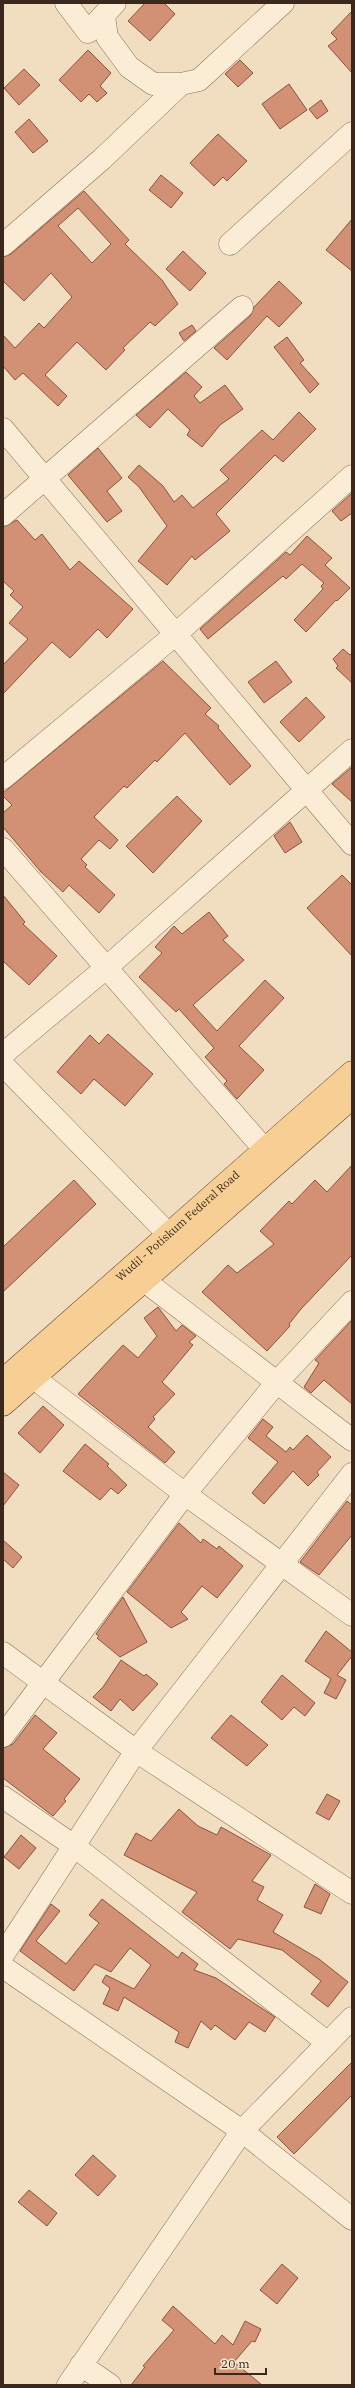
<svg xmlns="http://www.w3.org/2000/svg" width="355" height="2388" font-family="'IBM Plex Serif',serif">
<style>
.building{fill:#d29174;stroke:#8d533b;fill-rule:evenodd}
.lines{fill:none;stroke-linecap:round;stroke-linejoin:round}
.minor-casing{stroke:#8c6e57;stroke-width:23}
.major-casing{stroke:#593c2c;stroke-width:23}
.minor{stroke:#fbecd5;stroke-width:22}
.major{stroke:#f7cf95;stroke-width:22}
.labels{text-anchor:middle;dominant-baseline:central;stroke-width:3;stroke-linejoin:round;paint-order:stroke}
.street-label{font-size:11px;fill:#3b281c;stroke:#f8e9d1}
</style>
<rect width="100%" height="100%" fill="#f1dec1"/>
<!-- building -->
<path class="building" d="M145 3H164L175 14 150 41 128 21Z
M352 11V73L328 46 337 39 331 33Z
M88 50 111 73 100 86 107 93 97 102 89 94 81 102 59 80Z
M240 60 253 73 238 87 225 74Z
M24 69 40 85 19 105 4 88Z
M289 84 307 110 280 129 262 104Z
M321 100 328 111 317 119 309 109Z
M29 119 48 141 33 153 15 132Z
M218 134 247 161 227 181 223 177 214 186 190 163Z
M161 175 183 193 171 208 149 190Z
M84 191 129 240 125 244 162 280 178 304 155 326 150 322 123 348 125 350 106 370 77 342 45 375 67 396 58 406 23 373 15 380 3 366V335L15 348 39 323 44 328 72 297 51 273 24 301 3 281V257L11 254ZM78 208 111 244 92 263 58 226Z
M352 219V271L326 250Z
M183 251 206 273 190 291 166 269Z
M279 281 302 303 279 327 267 316 227 360 214 348 250 316 254 307Z
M192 325 196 331 184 341 179 333Z
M287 337 304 360 300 363 319 384 310 393 274 347Z
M186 372 202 387 194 396 200 403 225 385 243 409 220 425 202 447 187 435 190 430 168 409 150 428 136 415Z
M299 412 316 429 283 462 275 455 216 514 230 531 195 560 192 556 167 585 138 561 167 526 139 487 128 477 139 465 163 486 174 502 182 495 193 508 229 479 220 470 262 430 273 440Z
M98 448 122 478 107 491 122 511 107 522 68 475Z
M352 493V513L341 521 332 511Z
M17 520 35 540 42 534 70 570 79 561 133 609 107 638 98 629 70 658 52 642 3 694V665L28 639 9 623 23 607 10 595 14 591 3 581V527Z
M307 536 332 558 325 565 350 588 337 601 336 600 306 632 294 620 323 589 321 586 324 583 302 564 286 579 283 576 208 639 200 629 286 552 290 555Z
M343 649 350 655 352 653V683L336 668 338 666 333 659Z
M163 661 211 708 205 714 219 726 218 728 251 766 230 785 185 733 157 762 155 760 127 788 124 786 94 817 118 840 110 849 99 840 81 859 87 865 85 867 115 895 99 913 69 885 63 892 41 872 3 827V813L12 805 3 796V793Z
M276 661 292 682 264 703 248 682Z
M306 697 325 717 299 742 280 722Z
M352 767V802L332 784Z
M177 796 202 821 153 873 126 846Z
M290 822 302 842 285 853 274 836Z
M342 875 352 885V956L307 908Z
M3 895 25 922 23 924 57 956 29 985 3 961Z
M209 912 228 936 223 940 244 960 193 1005 217 1031 265 980 284 998 239 1046 264 1070 237 1099 224 1084 227 1081 205 1057 214 1048 179 1009 176 1012 139 977 162 953 155 947 174 926 182 934Z
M108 1034 153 1074 125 1106 94 1079 81 1094 57 1072 90 1035 99 1044Z
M352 1165V1255L301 1309 289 1324 290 1326 267 1351 202 1292 228 1265 237 1273 274 1244 260 1231 289 1201 292 1204 315 1180 327 1192Z
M74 1180 96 1204 3 1292V1247Z
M158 1307 176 1331 182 1325 196 1336 189 1342 193 1345 162 1382 175 1394 153 1417 155 1419 148 1427 175 1452 165 1463 78 1394 123 1345 138 1358 157 1336 144 1318Z
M352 1320V1404L324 1380 311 1393 304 1387 319 1363 315 1360Z
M43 1406 64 1425 40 1453 18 1433Z
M263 1419 273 1427 266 1436 286 1452 290 1447 293 1450 307 1435 331 1457 317 1472 319 1475 308 1486 293 1471 264 1504 252 1493 278 1462 248 1438Z
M85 1444 109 1464 107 1466 127 1485 118 1494 111 1488 100 1500 63 1471Z
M3 1472 19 1485 3 1506Z
M347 1501 352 1505V1535L319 1575 300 1562Z
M179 1523 201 1543 203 1539 217 1549 219 1546 243 1566 217 1598 202 1586 181 1612 188 1619 171 1628 127 1592Z
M3 1540 22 1557 13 1568 3 1559Z
M123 1597 147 1642 120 1657 97 1638 99 1636 96 1634Z
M326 1631 352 1652V1656L337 1675 346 1680 336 1699 324 1693 331 1679 305 1661Z
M121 1660 144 1676 146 1674 158 1684 133 1711 120 1699 111 1711 93 1697 103 1687Z
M282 1675 315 1703 305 1716 294 1707 282 1720 261 1702Z
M35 1715 57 1733 43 1749 80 1779 64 1799 66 1801 53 1816 3 1778V1748L13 1744Z
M231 1715 268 1745 247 1766 211 1738Z
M327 1794 340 1801 329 1820 316 1813Z
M179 1809 198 1826 217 1835 221 1827 271 1855 252 1881 264 1887 257 1900 283 1915 273 1932 319 1959 348 1982 328 2007 311 1994 321 1981 282 1950 238 1939 230 1949 182 1912 197 1892 124 1855 136 1833 151 1841Z
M21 1835 36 1848 19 1869 4 1857Z
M315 1884 330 1894 321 1914 304 1907Z
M102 1899 178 1958 182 1952 198 1964 194 1970 216 1978 275 2017 265 2032 249 2022 235 2040 215 2025 211 2030 201 2021 188 2048 175 2042 179 2032 124 1997 118 2011 103 2004 110 1988 102 1982 106 1975 134 1989 151 1965 130 1948 111 1972 95 1964 74 1991 20 1951 51 1904 60 1911 36 1941 66 1964 99 1923 89 1915Z
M352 2062V2095L294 2154 277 2137Z
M93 2155 116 2176 98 2196 75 2175Z
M29 2190 57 2213 47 2226 18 2202Z
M282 2264 298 2278 277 2304 260 2290Z
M173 2306 215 2344 222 2335 233 2345 245 2321 261 2329 255 2342 252 2341 234 2362 262 2385H131L145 2367 143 2366 174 2330 162 2320Z"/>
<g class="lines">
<!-- minor casing -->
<g class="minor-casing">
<path id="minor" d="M66 3 88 32 115 3
M104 16 107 37 129 67 153 84H181L199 80 283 3
M230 244 352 133
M3 245 102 159 181 84
M3 429 352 844
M3 515 242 307
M3 778 176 634 352 476
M3 849 265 1150
M3 1054 106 968 352 750
M3 1065 181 1247
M146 1282 352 1440
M34 1378 185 1494 352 1615
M3 1653 136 1751 352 1893
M3 1736 185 1494 278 1381 352 1302
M3 1797 74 1846 328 2043
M3 1955 136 1751 352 1474
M3 1967 242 2131 352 2219
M81 2365 110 2385
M68 2385 242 2131 352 2018"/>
</g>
<!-- major casing -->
<g class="major-casing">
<g id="major">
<path id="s1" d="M3 1380 352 1072"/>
<path d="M3 1405 352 1098"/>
</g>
</g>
<!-- minor -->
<use href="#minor" class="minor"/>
<!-- major -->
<use href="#major" class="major"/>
</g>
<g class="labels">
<!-- street labels -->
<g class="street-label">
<text stroke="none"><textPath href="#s1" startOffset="233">Wudil - Potiskum Federal Road</textPath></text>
</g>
</g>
<!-- border -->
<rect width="355" height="2388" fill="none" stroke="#3b281c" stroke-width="8"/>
<!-- scale -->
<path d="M215 2368v6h51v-6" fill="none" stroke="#3b281c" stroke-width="2"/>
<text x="221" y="2368" font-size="12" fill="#3b281c" stroke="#f8e9d1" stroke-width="3" paint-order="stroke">20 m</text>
</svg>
